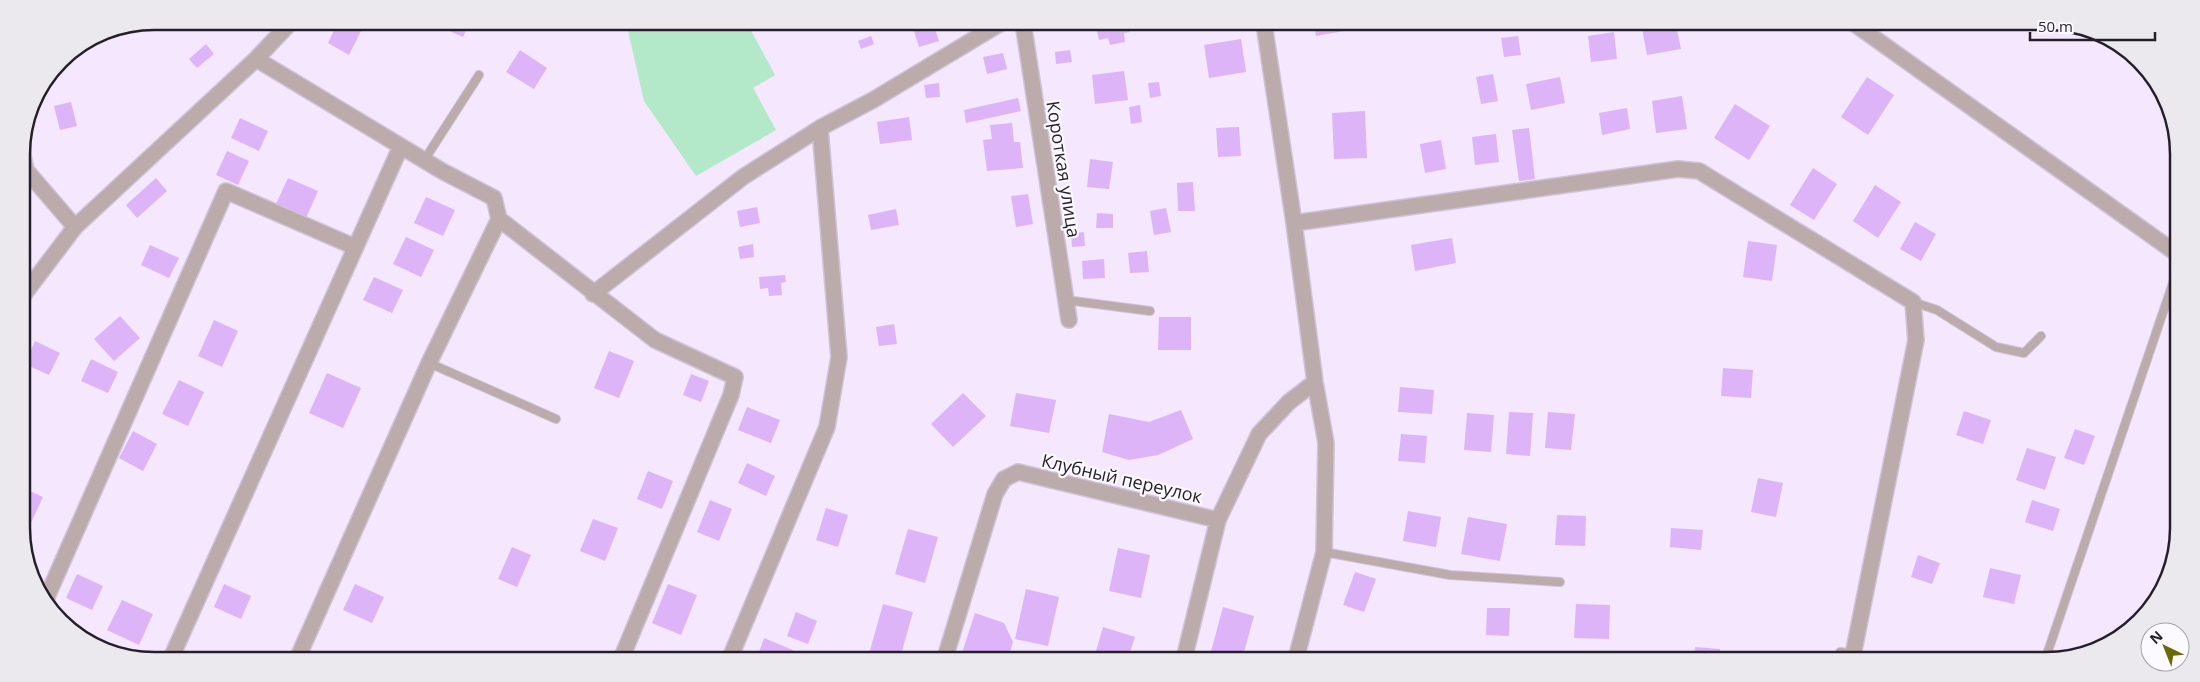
<svg xmlns="http://www.w3.org/2000/svg" width="2200" height="682" font-family="'Open Sans',sans-serif">
<style>
.green{fill:#b3e8c8}
.building{fill:#ddb4f8}
.lines{fill:none;stroke-linecap:round;stroke-linejoin:round}
.lane-casing{stroke:#cfc3d8;stroke-width:10}
.street-casing{stroke:#cfc3d8;stroke-width:18}
.lane{stroke:#bbabab;stroke-width:8}
.street{stroke:#bbabab;stroke-width:15}
.labels{text-anchor:middle;dominant-baseline:central;stroke-width:4.5;stroke-linejoin:round;paint-order:stroke}
.street-label{font-size:18px;fill:#251f29;stroke:#fcf9ff}
.rim{fill:none;stroke:#251f29;stroke-width:2.5}
</style>
<rect width="100%" height="100%" fill="#f4e7fe"/>
<!-- green -->
<path class="green" d="M626 22 747 23 775 75 753 88 776 130 696 176 644 101Z"/>
<!-- building -->
<path class="building" d="M338 22H343L361 31 349 55 328 43Z
M438 22H470L463 37 436 25Z
M920 23H933L939 41 919 47 912 25Z
M1095 23 1128 24 1130 32 1124 33 1125 42 1110 45 1108 38 1099 40Z
M1314 24H1348L1349 30 1316 36Z
M1661 25H1676L1681 49 1647 55 1642 28Z
M1614 32 1617 59 1591 62 1588 36Z
M871 36 874 44 861 49 858 41Z
M1518 36 1521 55 1504 57 1501 38Z
M1241 39 1246 72 1209 78 1204 45Z
M86 43 88 49 70 54Z
M206 44 214 54 197 68 189 59Z
M520 50 547 68 534 89 506 72Z
M1070 50 1072 62 1056 64 1055 52Z
M1003 53 1007 69 987 74 983 57Z
M1124 71 1128 100 1095 104 1092 75Z
M1493 74 1498 101 1481 104 1476 77Z
M1560 77 1565 103 1531 110 1526 84Z
M1867 77 1894 95 1868 135 1841 117Z
M1159 82 1161 96 1150 98 1148 83Z
M939 83 940 97 926 98 924 85Z
M1682 96 1687 129 1656 133 1652 101Z
M1018 98 1021 111 966 123 964 110Z
M71 102 77 126 60 130 54 106Z
M1735 104 1770 126 1749 160 1714 138Z
M1140 105 1142 122 1131 124 1129 107Z
M1627 108 1630 129 1602 135 1599 113Z
M1365 111 1367 158 1334 159 1332 113Z
M909 117 912 140 880 144 877 122Z
M240 118 268 131 259 151 231 138Z
M1012 123 1014 142H1020L1023 168 987 171 983 140 992 139 990 125Z
M1239 127 1241 156 1218 157 1216 128Z
M1529 128 1535 179 1519 181 1512 130Z
M1496 134 1499 162 1475 165 1472 137Z
M1441 140 1446 169 1425 173 1420 144Z
M227 151 249 161 238 185 216 175Z
M1090 159 1113 162 1109 189 1087 187Z
M1813 168 1837 184 1814 220 1790 205Z
M156 178 167 191 137 218 126 205Z
M288 178 318 191 306 218 276 204Z
M1193 182 1195 211H1178L1177 183Z
M1875 185 1901 202 1878 238 1853 221Z
M1028 194 1033 224 1016 227 1011 196Z
M426 197 455 210 443 236 414 223Z
M757 207 760 223 740 227 737 211Z
M1166 208 1171 232 1154 235 1150 211Z
M896 209 899 225 871 230 868 215Z
M1097 213 1113 214V228H1096Z
M1915 222 1936 234 1921 261 1900 249Z
M1084 232 1085 246 1072 247 1071 233Z
M406 237 434 250 421 277 393 264Z
M1452 238 1456 263 1415 271 1411 245Z
M1748 241 1777 245 1772 281 1743 277Z
M753 244 754 257 740 259 738 247Z
M150 245 179 258 169 278 141 265Z
M1147 251 1149 272 1130 273 1128 253Z
M1104 259 1105 278 1083 279 1082 261Z
M785 275 786 282 781 283 782 295 769 296 768 288 760 289 759 277Z
M374 277 403 290 392 313 363 300Z
M120 316 140 338 114 361 94 339Z
M1159 317H1191V350H1158Z
M214 320 238 331 222 367 198 356Z
M894 324 897 344 879 346 876 327Z
M35 341 60 353 49 375 25 364Z
M609 351 634 361 619 398 594 388Z
M91 359 118 372 108 393 81 381Z
M1723 368 1753 370 1751 398 1721 396Z
M327 373 361 388 343 428 309 413Z
M691 374 709 381 701 402 683 395Z
M179 380 204 392 188 426 162 414Z
M1400 387 1434 390 1432 414 1398 412Z
M963 393 986 416 953 447 931 424Z
M1016 393 1056 400 1049 433 1010 426Z
M747 407 780 420 771 443 738 430Z
M1181 410 1193 439 1158 455 1129 460 1102 452 1109 414 1149 422Z
M1964 411 1991 420 1983 444 1956 435Z
M1509 412 1533 413 1530 456 1506 454Z
M1548 412 1575 414 1571 450 1545 448Z
M1467 413 1494 415 1491 452 1464 450Z
M2075 429 2095 436 2084 465 2064 458Z
M133 431 157 444 143 471 119 458Z
M1401 434 1427 436 1425 463 1398 461Z
M2027 448 2056 457 2045 490 2016 480Z
M747 463 775 476 766 496 738 483Z
M648 471 673 481 662 509 637 499Z
M1758 478 1783 483 1776 517 1751 512Z
M23 488 43 497 30 525 24 522Z
M710 500 732 509 719 541 697 532Z
M2032 500 2060 509 2053 531 2025 522Z
M826 508 848 515 838 547 816 540Z
M1408 511 1441 517 1436 547 1403 541Z
M1557 515 1586 516 1585 546 1555 545Z
M1468 517 1507 524 1500 561 1461 554Z
M593 519 618 528 605 561 580 551Z
M1671 528 1703 530 1701 550 1670 547Z
M908 529 938 537 925 583 895 574Z
M512 547 531 555 517 587 498 579Z
M1118 548 1150 555 1141 598 1109 591Z
M1918 555 1940 563 1932 584 1911 577Z
M1990 568 2021 575 2014 604 1983 597Z
M1355 572 1376 579 1364 612 1343 605Z
M77 574 103 586 92 610 66 598Z
M224 584 251 596 241 619 214 607Z
M355 584 384 597 372 623 343 610Z
M668 584 697 595 681 635 652 623Z
M1026 589 1059 597 1048 646 1015 639Z
M122 600 153 614 139 645 107 630Z
M883 604 913 612 900 658H882L869 654Z
M1576 604 1610 605 1609 639 1574 638Z
M1223 607 1254 616 1242 659H1209Z
M1487 608H1510L1509 636 1486 635Z
M796 612 817 621 808 644 787 636Z
M975 613 1004 623 1013 642 1008 658H980L962 653Z
M1103 627 1135 637 1128 658H1094Z
M764 638 795 651 793 658H757Z
M1695 647 1720 649 1719 660H1694Z
M1903 651 1935 657 1934 660H1901Z"/>
<g class="lines">
<!-- lane casing -->
<g class="lane-casing">
<path id="lane" d="M425 159 479 75
M1066 300 1150 311
M1913 302 1937 310 1996 347 2024 353 2041 336
M429 363 556 419
M1324 552 1450 575 1560 582
M1840 652 1853 654
M2045 660 2176 274"/>
</g>
<!-- street casing -->
<g class="street-casing">
<path id="street" d="M1023 23 1069 320
M1264 24 1294 223 1315 382 1326 443 1324 552 1296 659
M1856 25 2176 253
M256 59 442 171 494 198 499 219 655 340 735 377 731 395 622 657
M22 151 26 170 75 227
M1294 223 1678 169 1699 171 1913 302 1916 340 1852 660
M593 294 743 177 820 128 873 100 1001 23
M22 297 75 227 256 59 291 22
M46 599 226 191 355 247
M172 656 401 146
M298 657 429 363 499 219
M730 658 827 427 839 357 820 128
M945 658 995 494 1004 479 1018 472 1218 520
M1184 659 1218 520 1259 434 1289 402 1315 382"/>
</g>
<!-- lane -->
<use href="#lane" class="lane"/>
<!-- street -->
<use href="#street" class="street"/>
</g>
<g class="labels">
<!-- street labels -->
<g class="street-label">
<text transform="translate(1064 169) rotate(81)">Короткая улица</text>
<text transform="translate(1122 478) rotate(13)">Клубный переулок</text>
</g>
</g>
<!-- crop -->
<path d="M0 0H2200V682H0ZM154 30H2046A124 124 0 0 1 2170 154V528A124 124 0 0 1 2046 652H154A124 124 0 0 1 30 528V154A124 124 0 0 1 154 30Z" fill="#ebe8ee" fill-rule="evenodd"/>
<path class="rim" d="M154 30H2046A124 124 0 0 1 2170 154V528A124 124 0 0 1 2046 652H154A124 124 0 0 1 30 528V154A124 124 0 0 1 154 30Z"/>
<!-- north arrow -->
<g transform="translate(2165 647) rotate(317)"><circle r="24" fill="#fcf9ff" stroke="#a6a2a9"/>
<path d="M0-4L9 19L0 12L-9 19Z" fill="#686a08"/>
<text y="-8" font-size="14" font-weight="bold" text-anchor="middle" fill="#251f29">N</text>
</g>
<!-- scale -->
<path d="M2030 32v8h125v-8" fill="none" stroke="#251f29" stroke-width="2.5"/>
<text x="2038" y="32" font-size="15" fill="#251f29" stroke="#fcf9ff" stroke-width="4" paint-order="stroke">50 m</text>
</svg>
